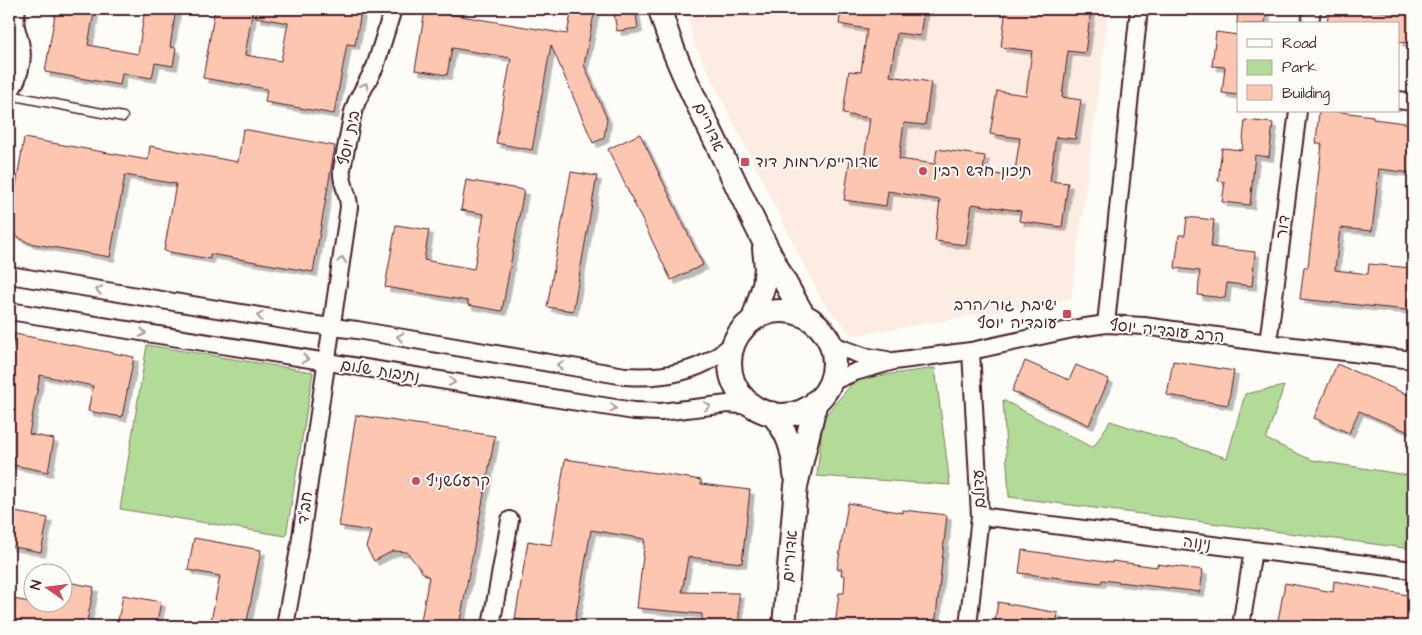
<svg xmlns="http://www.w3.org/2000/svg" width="1422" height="635" font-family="'Architects Daughter','Playpen Sans Hebrew',sans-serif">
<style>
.built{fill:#fdece2}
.green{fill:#b2db98;stroke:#7e7d62}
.building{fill:#fdc6b0;stroke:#4a1f2b;filter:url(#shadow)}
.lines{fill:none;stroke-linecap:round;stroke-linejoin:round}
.lane-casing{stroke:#4a1f2b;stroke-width:11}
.street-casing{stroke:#4a1f2b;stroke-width:20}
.secondary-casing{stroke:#4a1f2b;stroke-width:26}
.lane{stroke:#fdfcf7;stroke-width:8}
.street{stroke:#fdfcf7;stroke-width:16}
.secondary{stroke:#fdfcf7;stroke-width:22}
.oneway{stroke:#ac999b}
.poi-dot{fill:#d1495b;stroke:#fdfcf7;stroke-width:2}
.labels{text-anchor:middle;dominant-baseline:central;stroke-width:4;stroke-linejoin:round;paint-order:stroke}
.street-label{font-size:16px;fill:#4a1f2b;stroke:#fdfcf7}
.poi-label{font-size:16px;fill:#4a1f2b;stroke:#fdfcf7;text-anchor:start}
</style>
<defs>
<filter id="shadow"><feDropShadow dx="4.5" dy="4.5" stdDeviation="0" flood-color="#0004"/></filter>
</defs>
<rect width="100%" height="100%" fill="#fdfcf7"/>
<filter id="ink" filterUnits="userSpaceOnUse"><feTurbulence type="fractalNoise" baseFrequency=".02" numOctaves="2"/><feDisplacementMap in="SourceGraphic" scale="10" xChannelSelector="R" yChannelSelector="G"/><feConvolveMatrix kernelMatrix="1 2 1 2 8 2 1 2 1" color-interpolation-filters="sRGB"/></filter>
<g filter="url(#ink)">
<!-- built -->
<path class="built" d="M686 9H1109L1071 299 852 336 821 299 694 43Z"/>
<!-- green -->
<path class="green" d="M147 345 313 372 286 536 120 509Z
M935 368 950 485 817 476 823 418 856 379Z
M1284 386 1266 439 1312 460 1413 476V549L1009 497 1003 400 1093 448 1110 421 1227 458 1245 394Z"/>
<!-- building -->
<path class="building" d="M56 9H68L94 13 88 45 138 54 145 9H176L170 47 176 48 173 66 155 63 152 78 122 73 120 85 45 72Z
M215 9H253L245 55 281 61 288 23 256 17V9H346L361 12 355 45 347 44 334 114 265 102 267 89 203 78Z
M572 9H595L584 65 607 119 604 138 593 143 551 45 532 150 496 143 511 58 452 48 447 75 415 70 425 10 567 34Z
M613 9H635L638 28 617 31Z
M841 9H924L920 36 897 33 890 76 931 82 925 125 904 123 899 159 935 164 937 149 985 156 983 172 1014 177 1020 138 990 134 997 91 1026 95 1032 51 1001 47 1006 9H1091L1085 53 1068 51 1062 97 1081 100 1075 139 1056 137 1050 181 1068 183 1062 227 1019 221 1021 211 972 204 966 245 935 241 940 200 888 191 886 206 844 200 850 159 864 161 870 118 843 114 849 71 861 72 867 29 839 24Z
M1238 9H1266L1265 24H1237Z
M1329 9H1361L1413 15V43L1398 42V24H1327Z
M1216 32 1238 35V95L1222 93 1225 67 1212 66Z
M1319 111H1333L1373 116V119L1413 124V173L1379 169 1372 231 1340 228 1335 270 1368 274 1369 264 1411 268 1407 310 1300 299 1304 267H1308L1322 144 1316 143Z
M1245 120 1273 123 1269 157 1255 155 1250 205 1222 202 1225 182 1218 181 1222 148 1242 150Z
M243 129 335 146 313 272 210 254V259L164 251 176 184 125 175 110 257 29 243 16 236 13 229 11 215 24 138 148 160 150 146 238 162Z
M640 134 703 265 671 280 608 149Z
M571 172 597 176 573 311 547 307Z
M466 180 524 190 502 311 468 305V301L385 287 396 225 429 230 424 260 474 269 484 214 461 210Z
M1187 217 1214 220 1211 247 1255 252 1252 286 1227 283 1225 298 1198 295 1200 271 1175 268 1179 235H1185Z
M15 334 134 357 122 417 88 411 93 386 40 375 29 434 54 439 48 472 9 464V366Z
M1025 361 1069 380 1076 365 1109 379 1089 425 1012 391Z
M1173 361 1234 371 1228 405 1167 395Z
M1337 364 1413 397V434L1359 411 1349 433 1314 418Z
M356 415 495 436 459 626H420L429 577 423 573 407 552 393 551 374 561 366 547 371 531 339 526Z
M565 459 701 480V484L750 490 742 563 688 557 682 592 739 593V626H702V614L637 608 645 539 591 530 574 626H545V625L515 619 528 541 551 545Z
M848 503 903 513V510L947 515 935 626H835L839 593H844L845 575H841L842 569H837Z
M9 511 48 518 41 552 9 546Z
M194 538 261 550 246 626H210L220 576 188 570Z
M1022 550 1112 563V561L1157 567V564L1203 570 1200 592 1102 580 1101 583 1019 573Z
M62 581 94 587 86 626H9V598L58 608 59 602H62Z
M1334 581 1413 596V626H1346L1313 620 1312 626H1277L1285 583 1333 592Z
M123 595 161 602 156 626H117Z
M998 602 1058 613 1056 626H994Z"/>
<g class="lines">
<!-- lane casing -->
<g class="lane-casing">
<path id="lane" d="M9 95 123 117"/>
</g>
<!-- street casing -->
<g class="street-casing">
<path id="street" d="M1310 24 1312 9
M9 92C18 83 24 60 21 47 18 29 13 29 17 9
M1398 100 1413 102
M9 275 308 324 357 330 625 376C656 378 687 375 714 358 722 354 729 347 735 341
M9 311 634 411 661 412 728 404 753 406
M1106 324 1139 9
M1268 343 1298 111
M830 344 863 356 887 360
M829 383 855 372 894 361 971 351 1073 329 1106 324 1144 326 1268 343 1413 360
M980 516 1413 570
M285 626 300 544 349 207C349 193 340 182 342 169L353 112 357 101 375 67 393 9
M491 626 510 520
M968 626 980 516 971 351
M1241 626 1253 550"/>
</g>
<!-- secondary casing -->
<g class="secondary-casing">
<path id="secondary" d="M660 9C672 55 695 99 716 142 744 201 771 260 804 316
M730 363a52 52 0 1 1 104 0a52 52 0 1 1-104 0Z
M753 320 764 285 766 268 764 248
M771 413C788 432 793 449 795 474
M784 626 796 486 816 401"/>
</g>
<!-- lane -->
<use href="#lane" class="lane"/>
<!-- street -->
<use href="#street" class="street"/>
<!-- secondary -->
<use href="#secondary" class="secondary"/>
</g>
<!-- one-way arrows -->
<defs><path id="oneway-chevron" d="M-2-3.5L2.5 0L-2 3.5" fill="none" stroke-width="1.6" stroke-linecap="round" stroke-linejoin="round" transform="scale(1.25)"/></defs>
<g class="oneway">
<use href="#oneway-chevron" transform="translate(365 86) rotate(-60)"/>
<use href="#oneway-chevron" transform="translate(342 260) rotate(-82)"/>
<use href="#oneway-chevron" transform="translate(99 290) rotate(-171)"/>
<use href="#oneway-chevron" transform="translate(260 316) rotate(-171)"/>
<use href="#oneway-chevron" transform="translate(143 333) rotate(9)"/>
<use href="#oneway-chevron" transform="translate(400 337) rotate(-170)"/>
<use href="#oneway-chevron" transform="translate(305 359) rotate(9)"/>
<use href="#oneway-chevron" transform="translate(560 365) rotate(-170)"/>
<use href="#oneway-chevron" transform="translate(452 382) rotate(9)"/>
<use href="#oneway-chevron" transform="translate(707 406) rotate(-6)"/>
<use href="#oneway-chevron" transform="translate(613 408) rotate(9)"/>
</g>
</g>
<!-- markers -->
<g class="poi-dot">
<rect x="740" y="157" width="10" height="10" rx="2.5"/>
<circle cx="923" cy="171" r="5"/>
<rect x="1062" y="309" width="10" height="10" rx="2.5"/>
<circle cx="416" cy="481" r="5"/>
</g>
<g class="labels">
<!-- street labels -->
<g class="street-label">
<text transform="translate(709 127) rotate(65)">אדוריים</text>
<text transform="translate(349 138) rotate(-78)">בית יוסף</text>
<text transform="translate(1283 227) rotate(-82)">דור</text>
<text transform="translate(1167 331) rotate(6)">הרב עובדיה יוסף</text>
<text transform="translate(380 371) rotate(9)">נתיבות שלום</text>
<text transform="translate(979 489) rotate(-93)">עדולם</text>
<text transform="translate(305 508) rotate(-82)">חב"ד</text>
<text transform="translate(1197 543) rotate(7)">נינוה</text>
<text transform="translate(790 556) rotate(-85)">אדוריים</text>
</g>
<!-- poi labels -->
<g class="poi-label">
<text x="755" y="162">אדוריים/רמות דוד</text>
<text x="933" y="171">תיכון חדש רבין</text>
<text x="1057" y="305" text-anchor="end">ישיבת גור/הרב<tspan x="1057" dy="18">עובדיה יוסף</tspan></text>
<text x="426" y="481">קרעטשניף</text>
</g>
</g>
<!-- margin -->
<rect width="1422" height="635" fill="none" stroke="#fdfcf7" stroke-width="30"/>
<rect x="15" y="15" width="1392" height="605" fill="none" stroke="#4a1f2b" stroke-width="2" filter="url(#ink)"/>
<!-- legend -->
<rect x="1237" y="22" width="162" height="90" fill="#fdfcf7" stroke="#b5a4a5"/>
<rect x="1247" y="39" width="25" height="8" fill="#fdfcf7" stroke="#b5a4a5"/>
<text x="1282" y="48" font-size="15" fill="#4a1f2b">Road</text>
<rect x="1247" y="60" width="25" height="15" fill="#b2db98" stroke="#b5a4a5"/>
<text x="1282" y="72" font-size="15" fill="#4a1f2b">Park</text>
<rect x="1247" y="85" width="25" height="15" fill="#fdc6b0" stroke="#b5a4a5"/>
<text x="1282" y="98" font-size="15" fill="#4a1f2b">Building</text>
<!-- north arrow -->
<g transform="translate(48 588) rotate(284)"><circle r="24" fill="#fdfcf7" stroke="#b5a4a5"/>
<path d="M0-4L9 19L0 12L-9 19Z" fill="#d1495b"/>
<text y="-8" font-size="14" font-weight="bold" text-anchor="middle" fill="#4a1f2b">N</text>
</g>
</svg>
